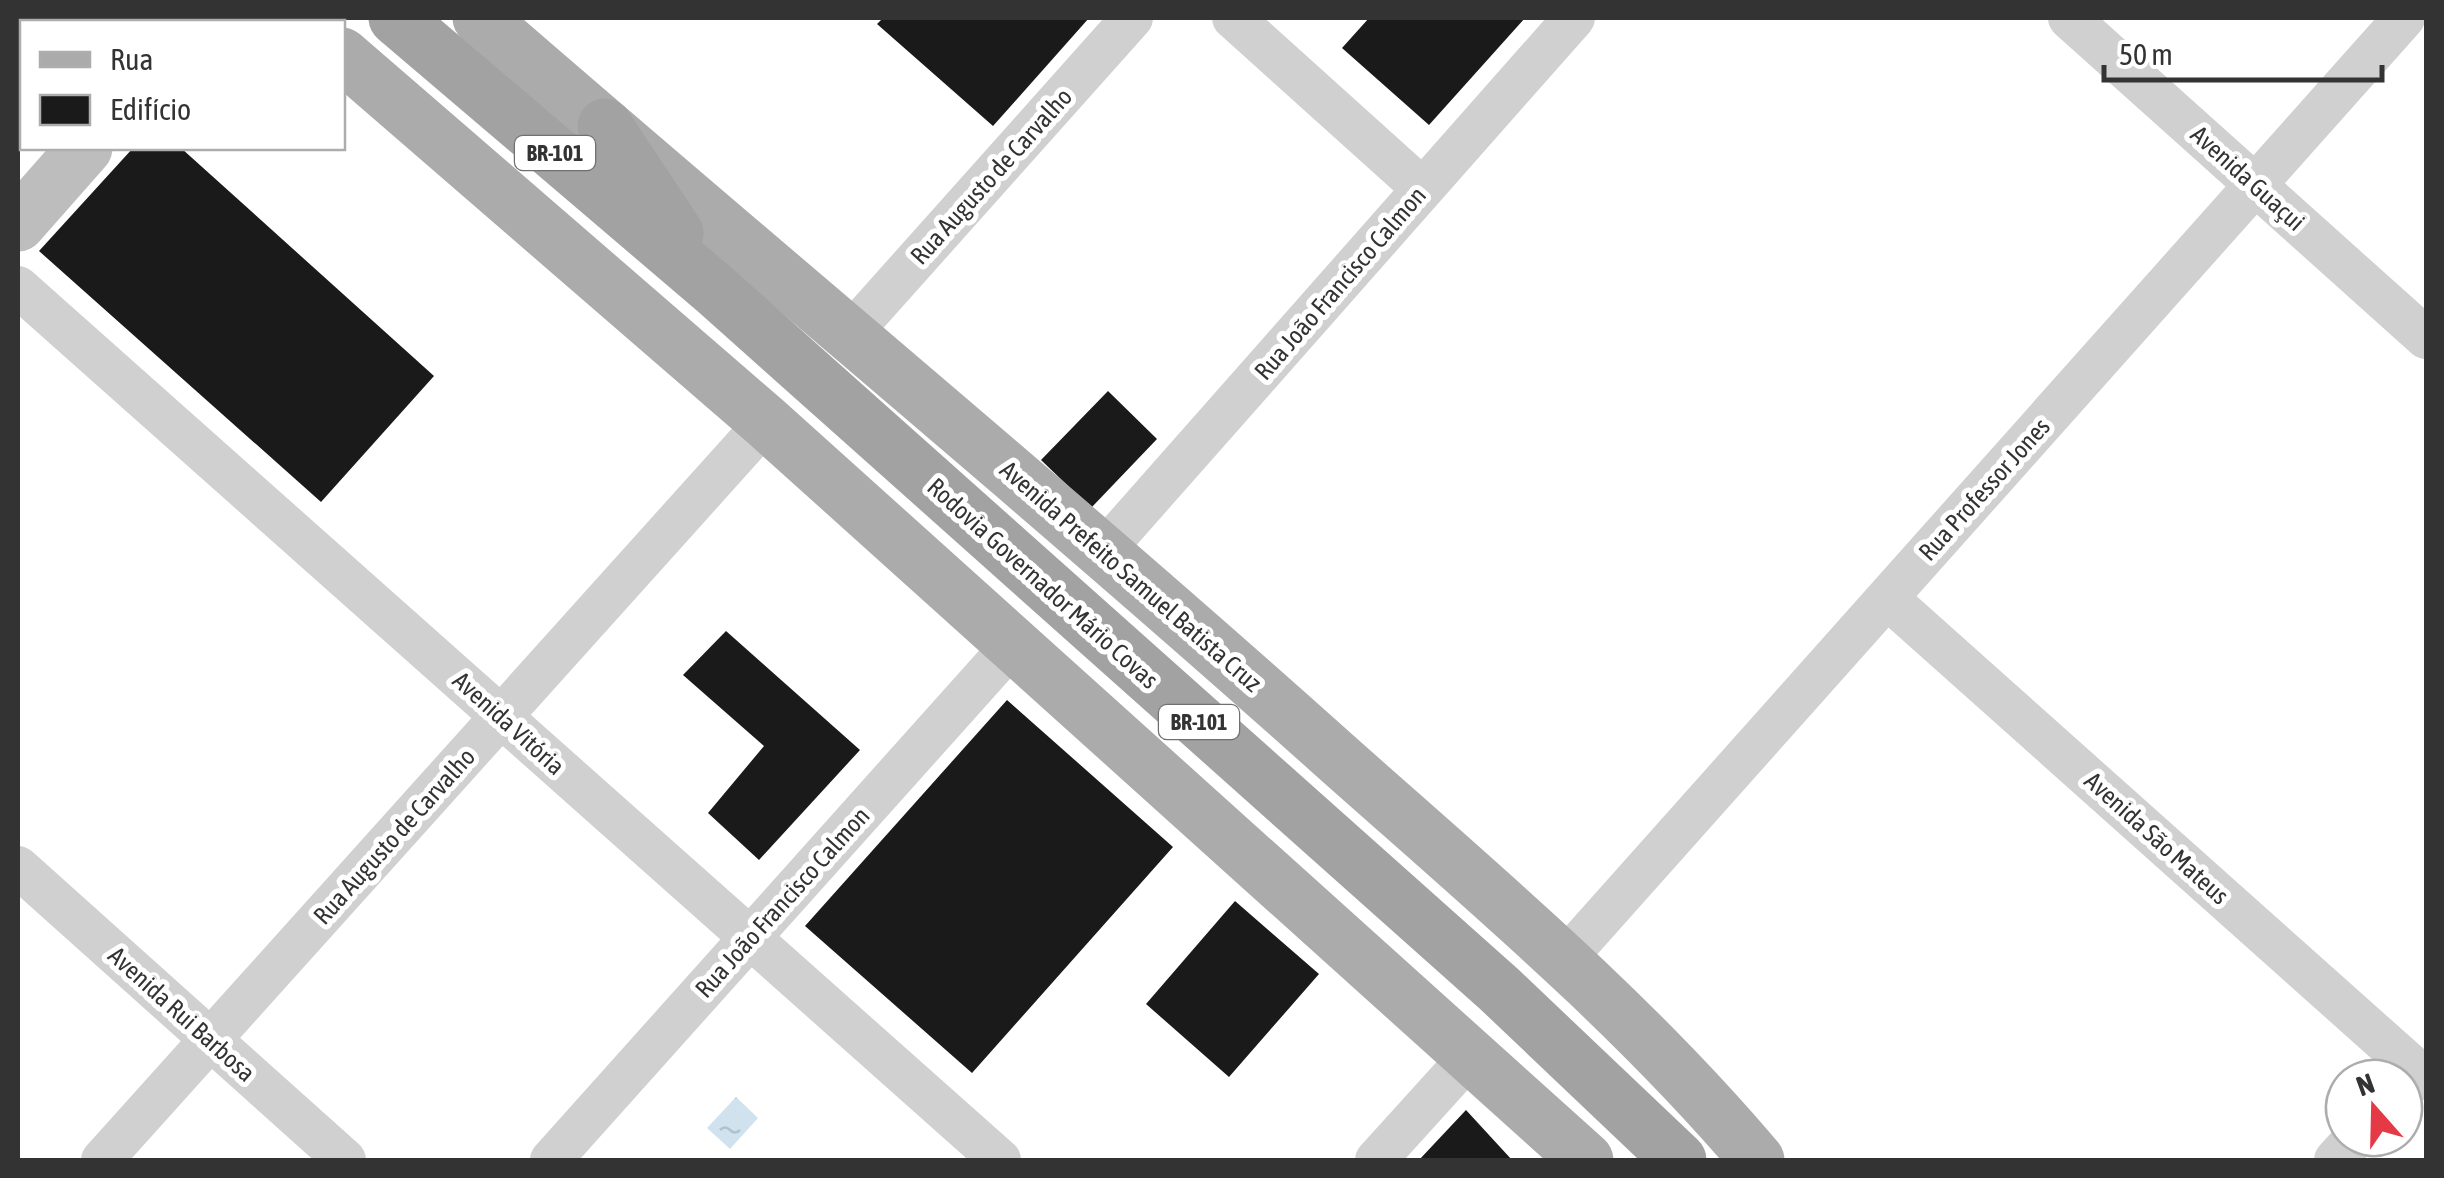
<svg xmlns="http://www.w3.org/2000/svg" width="2444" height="1178" font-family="'Asap Condensed',sans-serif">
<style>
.water{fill:url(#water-ripples)}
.building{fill:#1a1a1a}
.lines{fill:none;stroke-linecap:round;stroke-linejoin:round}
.minor{stroke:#d0d0d0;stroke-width:42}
.secondary{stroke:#bdbdbd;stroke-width:55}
.primary{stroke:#ababab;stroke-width:55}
.trunk{stroke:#a2a2a2;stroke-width:55}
.labels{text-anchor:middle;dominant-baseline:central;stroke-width:10;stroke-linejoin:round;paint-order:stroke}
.shield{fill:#fff;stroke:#707070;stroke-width:2.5}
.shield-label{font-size:22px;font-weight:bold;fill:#333}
.street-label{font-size:25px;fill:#333;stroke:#fff}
</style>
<defs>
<pattern id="water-ripples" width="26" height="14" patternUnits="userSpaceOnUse" patternTransform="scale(2.5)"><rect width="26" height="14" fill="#cfe2ee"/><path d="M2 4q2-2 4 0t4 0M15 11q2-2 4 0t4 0" fill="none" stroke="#b2c2cd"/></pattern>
</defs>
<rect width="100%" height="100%" fill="#fff"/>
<!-- water -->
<path class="water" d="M736 1097 758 1118 730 1149 707 1128Z"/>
<!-- building -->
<path class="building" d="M883 18H1089L993 126 877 24Z
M1369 18H1525L1429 125 1342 48Z
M133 148H181L434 376 321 502 39 251Z
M1108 391 1157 439 1091 508 1041 460Z
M726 631 860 750 759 860 708 813 764 746 683 675Z
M1007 700 1173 847 972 1073 805 926Z
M1235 901 1319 974 1229 1077 1146 1004Z
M1466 1110 1512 1160H1419Z"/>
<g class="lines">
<!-- minor -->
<path class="minor" d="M1233 18 1423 189
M2069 18 2426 338
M18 287 1000 1160
M849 335 1132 18
M1105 549 1574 18
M1887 598 2426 1079
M18 867 345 1160
M1564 960 2404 18
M102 1160 766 422
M551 1160 1014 643
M1376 1160 1472 1054
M2335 1160 2355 1138"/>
<!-- secondary -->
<path class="secondary" d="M195 22 200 18
M18 224 85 148"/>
<!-- primary -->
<path class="primary" d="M299 18 304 22
M480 18C764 265 1054 504 1334 755 1480 885 1631 1011 1757 1160
M342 55 766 422 1586 1160"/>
<!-- trunk -->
<path class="trunk" d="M396 18 714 289 1499 989 1679 1160
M605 126 676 233"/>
</g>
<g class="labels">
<!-- shield labels -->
<g class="shield">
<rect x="515" y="136" width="80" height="34" rx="8"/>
<rect x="1159" y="705" width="80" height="34" rx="8"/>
</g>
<g class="shield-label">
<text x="555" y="153">BR-101</text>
<text x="1199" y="722">BR-101</text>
</g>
<!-- street labels -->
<g class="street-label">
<text transform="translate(991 176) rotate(-48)">Rua Augusto de Carvalho</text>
<text transform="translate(2248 178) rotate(42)">Avenida Guaçui</text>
<text transform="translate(1340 283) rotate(-49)">Rua João Francisco Calmon</text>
<text transform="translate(1984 489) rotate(-48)">Rua Professor Jones</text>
<text transform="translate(1131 576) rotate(41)">Avenida Prefeito Samuel Batista Cruz</text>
<text transform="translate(1043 583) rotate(42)">Rodovia Governador Mário Covas</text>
<text transform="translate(509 723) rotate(42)">Avenida Vitória</text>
<text transform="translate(394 836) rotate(-48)">Rua Augusto de Carvalho</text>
<text transform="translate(2157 838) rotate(42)">Avenida São Mateus</text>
<text transform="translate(782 902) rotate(-48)">Rua João Francisco Calmon</text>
<text transform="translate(182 1014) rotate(42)">Avenida Rui Barbosa</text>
</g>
</g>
<!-- border -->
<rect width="2444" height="1178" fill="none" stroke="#333333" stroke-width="40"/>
<!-- legend -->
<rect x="20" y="20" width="325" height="130" fill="#ffffff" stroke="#adadad" stroke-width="2.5"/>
<rect x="40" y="52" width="50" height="15" fill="#ababab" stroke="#adadad" stroke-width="2.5"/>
<text x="110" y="70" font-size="30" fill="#333333">Rua</text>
<rect x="40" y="95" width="50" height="30" fill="#1a1a1a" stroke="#adadad" stroke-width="2.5"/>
<text x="110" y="120" font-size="30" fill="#333333">Edifício</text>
<!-- north arrow -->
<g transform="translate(2374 1108) rotate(340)"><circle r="48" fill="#ffffff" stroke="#adadad" stroke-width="2.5"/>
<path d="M0-8L18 38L0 25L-18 38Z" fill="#e63946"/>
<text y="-15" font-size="28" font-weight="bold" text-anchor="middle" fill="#333333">N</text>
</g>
<!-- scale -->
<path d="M2104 65v15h278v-15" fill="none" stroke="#333333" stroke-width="5"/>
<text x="2119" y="65" font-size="30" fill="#333333" stroke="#ffffff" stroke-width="8" paint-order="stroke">50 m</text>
</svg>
